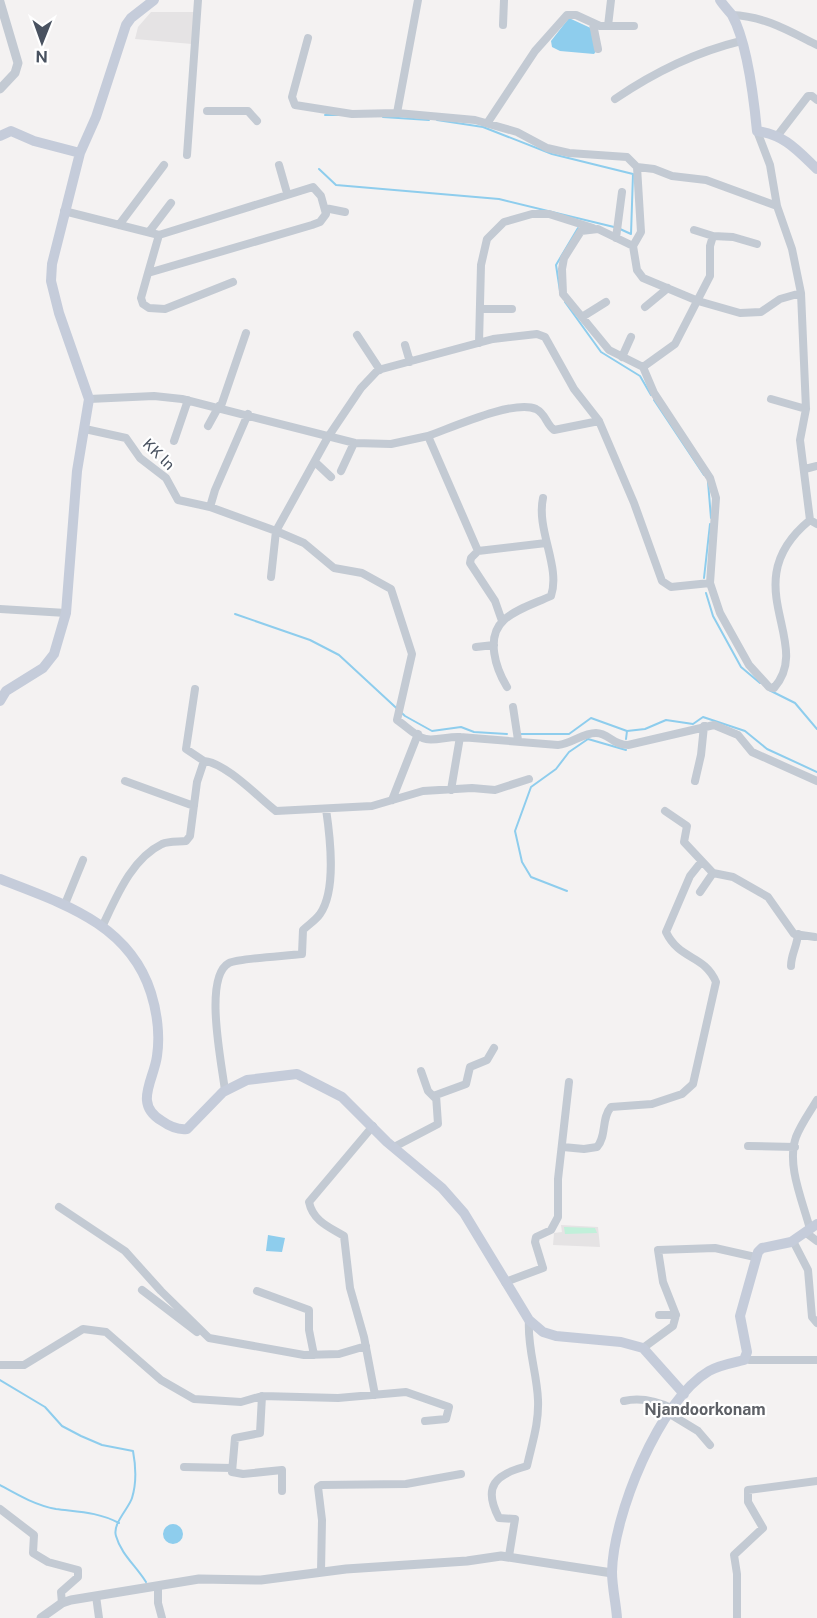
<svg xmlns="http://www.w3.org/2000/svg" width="817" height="1618" font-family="'Public Sans',sans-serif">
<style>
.education{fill:#e5e3e4}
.green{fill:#c1f0da}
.water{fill:#8ecded}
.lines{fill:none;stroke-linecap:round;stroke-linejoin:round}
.stream{stroke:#8ecded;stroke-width:2}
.minor{stroke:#c3cad3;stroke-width:8}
.tertiary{stroke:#c3cad3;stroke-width:9}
.secondary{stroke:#c5ccda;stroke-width:10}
.labels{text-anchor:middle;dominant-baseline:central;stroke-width:4.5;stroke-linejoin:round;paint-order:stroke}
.street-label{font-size:15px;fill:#495260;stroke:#fff}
.neighbourhood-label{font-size:16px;font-weight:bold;fill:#5e6167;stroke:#fff}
</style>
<rect width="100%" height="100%" fill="#f4f2f2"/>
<!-- education -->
<path class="education" d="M151 12H194L192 44 135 39 138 27Z
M561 1225 598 1227 600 1247 553 1245 554 1233 562 1232Z"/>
<!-- green -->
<path class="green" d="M564 1227 595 1228 597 1233 565 1234Z"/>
<!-- water -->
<path class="water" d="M569 18 595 30 597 50 594 54 560 51 552 47 551 41Z
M268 1235 285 1238 282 1252 266 1251Z
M163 1534a10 10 0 1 1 20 0a10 10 0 1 1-20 0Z"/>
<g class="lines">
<!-- stream -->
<path class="stream" d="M325 115H339
M383 117 429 120
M437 120 483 127 552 154 633 174 631 234 620 229
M319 169 336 185 499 199 614 227
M560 291 556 265 578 228
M565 302 601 352 640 376 651 395
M654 400 704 475
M708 482 711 518
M704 578 710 524
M706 593 713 616 741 667 760 683
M235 614 310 640 339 655 405 716 432 731 461 727 474 732 507 734
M769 690 795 703 817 729
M520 734H569L591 718 627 731 645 729 666 720 693 724 703 717 745 731 767 749 817 772
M626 739 627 731
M567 891 531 877 522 862 515 831 531 787 556 769 569 752 588 739 626 750
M0 1380 45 1407 62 1426 81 1436 102 1445 133 1451C136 1467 137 1482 132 1498 129 1508 112 1524 116 1536 121 1554 136 1566 146 1582
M0 1485C18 1495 35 1505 56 1509 79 1512 98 1512 119 1523"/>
<!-- minor -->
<path class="minor" d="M732 15C764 16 789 31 817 45
M593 24 598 49
M503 25 504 0
M608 26 611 0
M308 38 292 97 295 105 352 114 397 113 475 120 517 132 547 148 569 153 627 157 637 167 641 232 633 246 637 270 643 278 698 301 740 313 761 312 780 299 801 293
M615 99C653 73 696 52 741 41
M207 111H248L257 121
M397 113 418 0
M488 122 535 51 567 15H576L600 26H634
M757 131 770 165 777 206 792 249 801 293 806 409 800 440 810 520 817 524
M778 135 808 96H812L817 100
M187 155 198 0
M279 165 287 193
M637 167 654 169 672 176 706 180 777 206
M325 208 345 212
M64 211 159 235 313 187 321 196 326 214 320 222 312 225 148 273 159 235
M119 225 164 165
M694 230 713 236
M149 232 171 203
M616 238 622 192
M633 246 598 229 581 231 564 258 562 269 563 294 609 350 643 367 654 393 710 478 716 498 710 583 720 613 749 665 769 687 774 688C815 642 733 583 810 520
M148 273 141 298 143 304 149 308 165 309 233 282
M645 307 668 288
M480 309H512
M582 317 606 302
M357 335 380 370
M479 343 481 265 487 239 504 222 532 214H549L593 228
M405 345 410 362
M622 357 631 337
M643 367 675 344 710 276V246L713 236 733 237 757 244
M89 399 154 396 182 399 355 443 391 444 428 436
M771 399 806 409
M221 406 246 333
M208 426 219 406
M85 429 126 438 140 458 166 478 178 500 210 507 276 531 304 543 334 568 362 573 391 589 412 654 397 720C405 725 417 738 426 739 436 741 449 736 460 737L558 745C572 744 582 733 596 733 609 733 612 745 628 745L714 725 738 735 752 752 817 781
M174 441 188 400
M315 462 331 477
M805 469 817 466
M341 471 354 443
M210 507 215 490 248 414
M478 551 428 436C451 428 514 399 536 409 546 414 546 424 554 430L599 421 634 503 662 581 671 587 710 583
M271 577 276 531 328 437 361 388 378 370 493 339 537 334 545 337 574 389 599 421
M0 609 66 613
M502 621 495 601 470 563 471 558 478 551 546 543
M476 647 494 645
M507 687C496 669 485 637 504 620 516 609 536 603 551 596 561 567 536 530 543 498
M195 689 186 749 204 761
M513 707 518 740
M125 781 194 806
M695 781 701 755 704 726
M451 790 460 737
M392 800 418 734
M665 811 687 826 684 842 713 873 733 877 768 897 794 934 815 937
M700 892 713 873
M65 904 83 860
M102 927C116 898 131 859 162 844 169 841 179 842 186 841L190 836 197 782 204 761C226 763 258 797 276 811L372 806 423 791 472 788 495 790 529 779
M791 966C791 954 797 947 798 934
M421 1071 428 1091 435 1098
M225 1091C222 1064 203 977 229 963 239 958 287 956 302 954L303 930C308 925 316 920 320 914 337 890 330 836 326 809
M373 1126 309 1202C313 1221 329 1227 344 1236L350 1288 364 1337 375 1395
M748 1146 795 1147
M394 1147 438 1124 436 1095 466 1084 470 1067 487 1060 494 1048
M563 1147 584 1149 597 1147C607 1136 601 1118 611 1107L652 1104 682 1094 693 1084 716 982C704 954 680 961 666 932L690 876 702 861
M59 1207 125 1251 161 1291 209 1338 304 1355 339 1354 366 1346
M810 1229C803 1202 786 1165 796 1137 801 1124 810 1112 817 1100
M805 1232 817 1241
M793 1241 808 1270 812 1317 817 1323
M505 1282 543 1268 535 1242 536 1237 551 1230 558 1217V1179L569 1082
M142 1290 197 1332
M257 1291 309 1310V1330L314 1355
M676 1315 663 1282 658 1250 715 1248 755 1257
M643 1348 673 1326 676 1315H659
M745 1358 749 1360H817
M0 1365H24L83 1329 106 1332 161 1380 194 1399 241 1402 262 1396 338 1398 406 1392 449 1407 446 1419 425 1421
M262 1396 260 1433 235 1438 232 1472 243 1474 282 1470V1491
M624 1401C640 1397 659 1402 674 1409
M670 1414 698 1431 710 1445
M184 1467 232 1468
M0 1509 34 1535 33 1553 48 1562 78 1570V1577L61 1592 62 1603
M509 1556 515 1519 499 1518C482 1486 496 1474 527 1466 532 1443 539 1424 538 1400 537 1373 527 1347 529 1320
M321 1572 322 1520 318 1487 321 1485 406 1484 461 1474
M158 1586V1603L162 1618
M96 1596 99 1618
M737 1618V1574L734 1555 763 1528 748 1502V1490L817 1481"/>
<!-- tertiary -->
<path class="tertiary" d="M0 2 18 63 15 73 0 89
M41 1618 62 1603 71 1600 199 1579 261 1580 346 1569 467 1561 501 1556 612 1573"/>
<!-- secondary -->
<path class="secondary" d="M720 0C723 5 728 10 732 15 747 42 754 100 757 131 785 135 797 150 817 169
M0 136 11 131 34 141 80 153
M0 701 6 691 43 668 54 654 66 613 77 471 89 399 59 313 51 281 52 264 80 153 96 117 126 25 131 18 154 0
M0 879C61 903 129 923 151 993 157 1012 160 1036 157 1056 154 1080 133 1104 162 1121 169 1126 178 1130 187 1129L223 1092 247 1080 297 1074 342 1097 387 1142 442 1188 464 1213 529 1320 543 1332 556 1336 621 1342 643 1348 684 1394
M617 1618C616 1603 612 1587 612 1572 613 1516 659 1400 709 1371 719 1365 732 1363 744 1360L747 1352 740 1316 758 1252 762 1248 791 1242 817 1224"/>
</g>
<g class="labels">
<!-- street labels -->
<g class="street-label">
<text transform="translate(159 454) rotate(44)">KK ln</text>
</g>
<!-- neighbourhood labels -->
<g class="neighbourhood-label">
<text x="705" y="1409">Njandoorkonam</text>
</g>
</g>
<!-- north arrow -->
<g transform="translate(42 42) rotate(181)" stroke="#ffffff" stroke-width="4.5" paint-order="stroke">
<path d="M0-4.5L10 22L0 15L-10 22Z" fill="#495260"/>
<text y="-9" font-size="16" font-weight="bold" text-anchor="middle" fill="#495260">N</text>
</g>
</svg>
